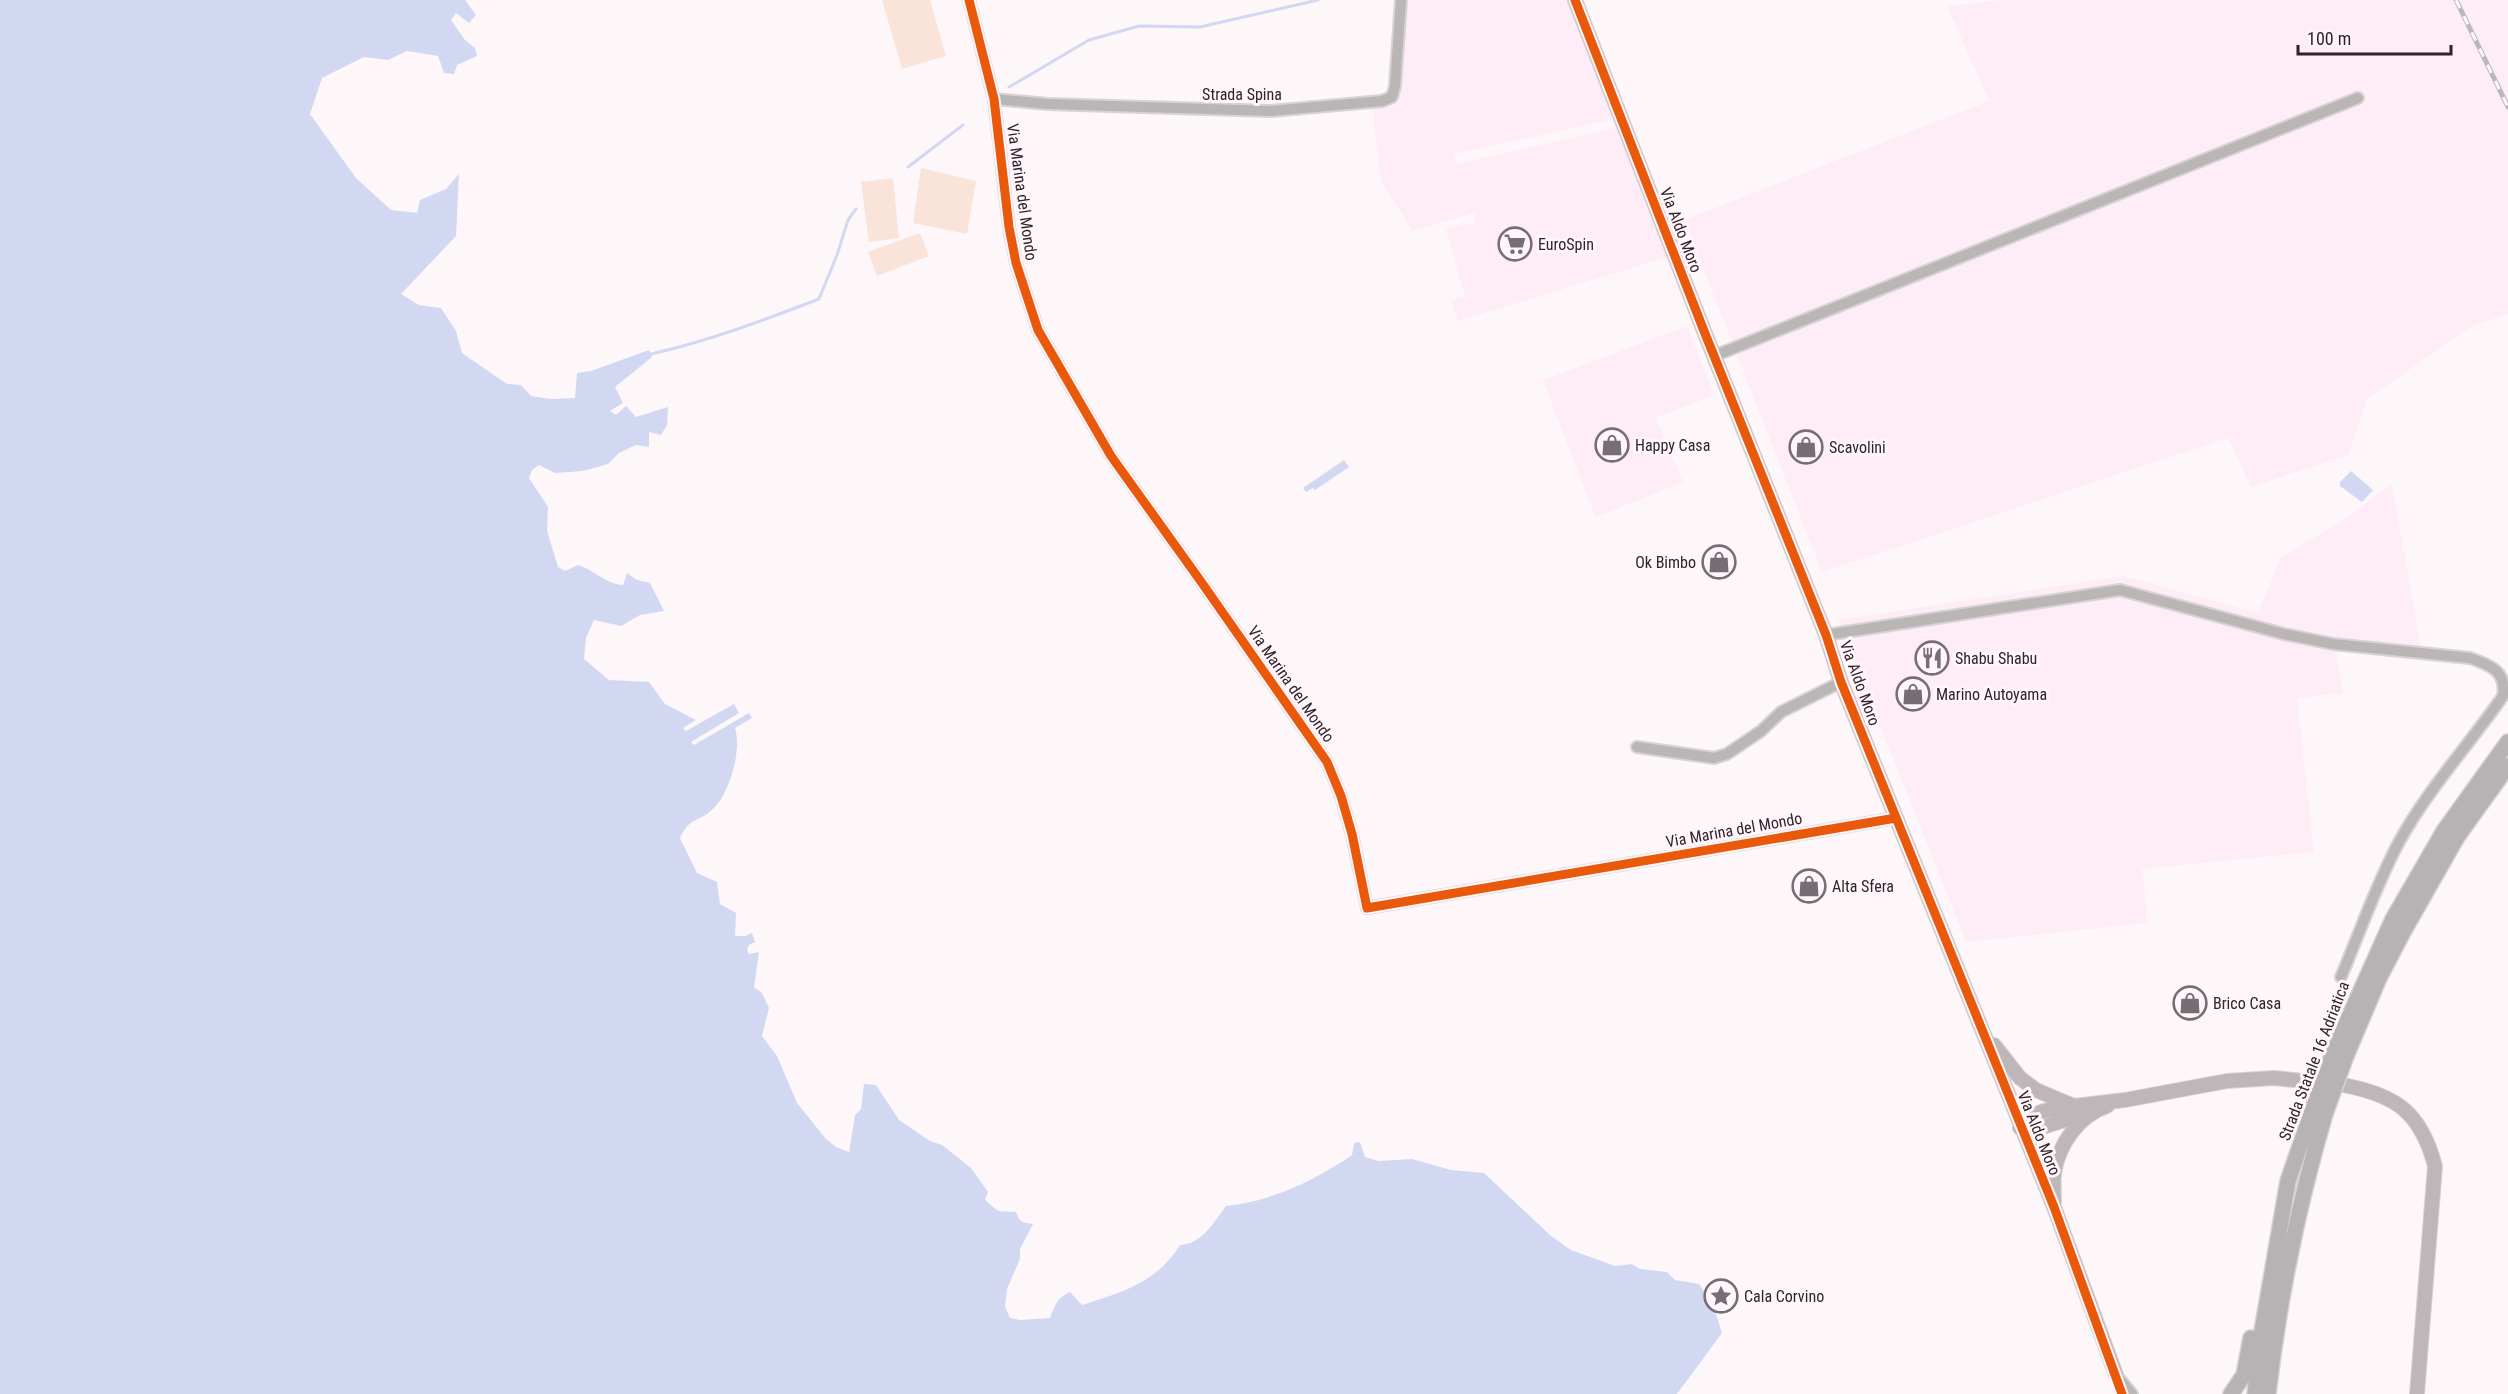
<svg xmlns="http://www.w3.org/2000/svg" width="2508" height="1394" font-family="'Roboto Condensed',sans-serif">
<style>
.built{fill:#feedf6}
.green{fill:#fae4d9}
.water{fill:#d3d8f2}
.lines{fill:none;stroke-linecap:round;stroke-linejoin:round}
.stream{stroke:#d3d8f2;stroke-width:3}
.minor-casing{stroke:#d7d2d5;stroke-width:14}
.major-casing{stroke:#d7d2d5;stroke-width:16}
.highway-casing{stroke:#d7d2d5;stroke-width:18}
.minor{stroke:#bab6b5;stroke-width:10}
.major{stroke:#bdb7b9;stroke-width:14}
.highway{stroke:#b7b2b3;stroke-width:15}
.rail-casing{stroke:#bcb8b9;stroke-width:5}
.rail{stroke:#fff5fa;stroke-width:3;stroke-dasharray:9;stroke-linecap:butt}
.highway-bridge-casing{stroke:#d7d2d5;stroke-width:18;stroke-linecap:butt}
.highway-bridge{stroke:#b7b2b3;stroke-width:15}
.cycleway-casing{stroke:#fff5fa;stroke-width:13}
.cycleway{stroke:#e8590c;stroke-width:9}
.labels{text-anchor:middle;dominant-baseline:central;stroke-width:6;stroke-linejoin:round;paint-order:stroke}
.street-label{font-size:16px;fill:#2e252a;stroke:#fff5fa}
.poi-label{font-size:16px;fill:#2e252a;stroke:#fff5fa;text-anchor:start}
</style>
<rect width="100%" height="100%" fill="#fdf7fa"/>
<!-- built -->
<path class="built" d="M1408 0H1569L1614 119 1454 154 1457 164 1619 127 1668 257 1458 321 1451 300 1465 296 1446 229 1475 222 1474 213 1413 231 1381 182 1372 109 1398 101Z
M2002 0H2508V314L2472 326 2366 400 2349 455 2251 487 2228 438 1822 572 1684 220 1989 101 1947 6Z
M1687 326 1714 395 1656 418 1683 482 1597 517 1594 514 1543 380Z
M2392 484 2423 660 2336 651 2343 693 2297 698 2314 852 2142 869 2148 923 1966 942 1838 620 2123 576 2258 613 2281 557 2342 521Z"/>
<!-- green -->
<path class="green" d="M882 0H930L946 56 902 69Z
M921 168 976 181 967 234 913 223Z
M893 178 899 238 869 242 861 182Z
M920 233 929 256 877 276 868 252Z"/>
<!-- water -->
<path class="water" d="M0 0H465L476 15 469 23 456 13 451 20 465 40 475 48 477 56 457 65 454 74 444 73 438 56 407 51 388 60 364 57 322 78 310 114 356 178 391 210 417 213 420 200 446 189 459 174 456 236 401 294 419 305 441 308 456 331 462 353 507 384 521 385 531 396 550 399 575 398 577 373 591 371 649 350 652 357 615 387 623 403 610 411 616 415 626 406 636 417 668 407 667 425 661 435 649 432V447L636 445 619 453 608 464 583 471 555 473 539 465 532 470 529 478 548 507 547 531 558 567 565 571 578 565C594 570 606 584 623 585L627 573 637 580 650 583 664 611 640 615 621 626 594 620 586 638 584 659 609 680 649 682 665 704 696 720 683 728 686 731 734 704 739 713 691 742 694 745 749 713 752 718 735 728C742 749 730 792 714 808 699 823 690 816 680 838L697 873 717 882 720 904 736 913 735 936H745L752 933 755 942 749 945 747 950 749 954 759 952 754 987 762 993 769 1008 762 1036 777 1056 797 1103 826 1139 836 1147 849 1152 855 1115 861 1109 864 1084 876 1085 899 1120 930 1141 942 1145 971 1168 988 1192 985 1200 998 1211 1016 1212C1019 1222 1023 1223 1033 1224L1020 1249V1259L1007 1289 1005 1306 1010 1318 1020 1320 1050 1318C1055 1305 1057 1298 1070 1292L1082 1305C1123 1292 1156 1283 1180 1245 1202 1244 1214 1222 1226 1206 1272 1201 1314 1181 1352 1155L1354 1143 1360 1142 1365 1157 1379 1161 1412 1159 1451 1170 1484 1173 1551 1236 1571 1250 1615 1266 1632 1264 1640 1269 1667 1272 1675 1280 1699 1284 1713 1304 1722 1333 1677 1394H0Z
M1344 460 1349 467 1315 490 1313 488 1306 492 1303 488Z
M2351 471 2373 490 2362 502 2340 486V482Z"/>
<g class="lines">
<!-- stream -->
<path class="stream" d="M1009 87 1089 40 1139 26 1200 27 1318 0
M908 167 963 125
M651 354C709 341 764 320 819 299L837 255 848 220 856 209"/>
<!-- minor casing -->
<g class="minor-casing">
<path id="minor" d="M969 0 994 99 1009 227 1016 263 1038 330 1111 456 1202 583 1327 762 1341 796 1352 834 1367 908 1896 818
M994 99 1048 104 1271 111 1382 101 1392 97 1395 86 1401 0
M1714 356 2358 98
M1826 635 2120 590 2284 634 2333 644 2470 658C2490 665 2507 671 2503 696 2469 745 2428 789 2399 842 2376 885 2360 932 2341 977
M1637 747 1714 758 1727 754 1761 731 1781 712 1841 682
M2116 1375 2132 1394"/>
</g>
<!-- major casing -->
<g class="major-casing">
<path id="major" d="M1575 0 1704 331 1826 635 1841 682 2054 1207 2116 1375
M1994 1045 2020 1078 2036 1090 2074 1106 2125 1100 2227 1081 2274 1078 2314 1082
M2343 1085C2397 1095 2421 1113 2435 1166L2417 1394
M2074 1106C2053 1109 2033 1109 2020 1128L2037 1129 2089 1112
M2054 1202C2054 1193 2053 1183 2054 1174 2058 1145 2079 1115 2107 1106"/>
</g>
<!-- highway casing -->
<g class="highway-casing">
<path id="highway" d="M2333 1053 2393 919 2444 831 2508 742
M2346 1056 2379 978 2403 932 2457 837 2508 766
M2231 1394 2244 1375 2251 1338
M2255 1394 2260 1343 2288 1181 2312 1111
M2268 1394C2279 1298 2298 1206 2325 1114"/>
</g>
<!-- minor -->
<use href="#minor" class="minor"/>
<!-- major -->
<use href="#major" class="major"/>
<!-- highway -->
<use href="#highway" class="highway"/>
<!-- rail casing -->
<g class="rail-casing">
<path id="rail" d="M2456 0 2508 107"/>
</g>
<!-- rail -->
<use href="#rail" class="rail"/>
<!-- highway-bridge casing -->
<g class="highway-bridge-casing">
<path id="highway-bridge" d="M2312 1111 2333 1053
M2325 1114 2346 1056"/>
</g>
<!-- highway-bridge -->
<use href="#highway-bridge" class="highway-bridge"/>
<!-- cycleway casing -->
<g class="cycleway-casing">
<path id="cycleway" d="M969 0 994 99 1009 227 1016 263 1038 330 1111 456 1202 583 1327 762 1341 796 1352 834 1367 908 1896 818
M1575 0 1704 331 1826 635 1841 682 2054 1207 2122 1394"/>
</g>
<!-- cycleway -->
<use href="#cycleway" class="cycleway"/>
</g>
<!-- icons -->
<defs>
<g id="supermarket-ring" transform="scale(1.725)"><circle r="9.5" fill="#fff5fa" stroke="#766e73" stroke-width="1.5"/><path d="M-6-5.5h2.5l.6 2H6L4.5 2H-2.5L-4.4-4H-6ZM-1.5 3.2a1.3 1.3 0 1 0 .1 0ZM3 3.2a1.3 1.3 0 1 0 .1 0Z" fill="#766e73"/></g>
<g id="shop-ring" transform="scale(1.725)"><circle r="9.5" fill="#fff5fa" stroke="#766e73" stroke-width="1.5"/><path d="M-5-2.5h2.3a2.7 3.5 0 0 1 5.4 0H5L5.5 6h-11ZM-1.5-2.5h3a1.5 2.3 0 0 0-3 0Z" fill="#766e73"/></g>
<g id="restaurant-ring" transform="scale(1.725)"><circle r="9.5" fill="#fff5fa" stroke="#766e73" stroke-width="1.5"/><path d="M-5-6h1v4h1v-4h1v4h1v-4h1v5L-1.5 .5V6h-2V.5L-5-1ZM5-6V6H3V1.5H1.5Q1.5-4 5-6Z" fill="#766e73"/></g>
<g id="sight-ring" transform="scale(1.725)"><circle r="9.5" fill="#fff5fa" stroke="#766e73" stroke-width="1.5"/><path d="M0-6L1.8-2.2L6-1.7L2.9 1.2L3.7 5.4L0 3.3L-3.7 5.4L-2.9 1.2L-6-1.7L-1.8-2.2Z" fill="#766e73"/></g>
</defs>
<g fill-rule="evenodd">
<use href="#supermarket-ring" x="1515" y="244"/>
<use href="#shop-ring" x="1612" y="445"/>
<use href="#shop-ring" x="1806" y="447"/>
<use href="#shop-ring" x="1719" y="562"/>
<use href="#restaurant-ring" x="1932" y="658"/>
<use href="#shop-ring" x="1913" y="694"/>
<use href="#shop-ring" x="1809" y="886"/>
<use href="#shop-ring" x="2190" y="1003"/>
<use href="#sight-ring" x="1721" y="1296"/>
</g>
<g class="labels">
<!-- street labels -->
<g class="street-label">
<text x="1242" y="94">Strada Spina</text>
<text transform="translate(1022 192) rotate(82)">Via Marina del Mondo</text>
<text transform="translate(1681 230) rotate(69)">Via Aldo Moro</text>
<text transform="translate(1860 683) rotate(70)">Via Aldo Moro</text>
<text transform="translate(1291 684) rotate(55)">Via Marina del Mondo</text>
<text transform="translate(1734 830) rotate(-10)">Via Marina del Mondo</text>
<text transform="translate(2314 1061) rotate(-69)">Strada Statale 16 Adriatica</text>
<text transform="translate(2039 1133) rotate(68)">Via Aldo Moro</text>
</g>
<!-- poi labels -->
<g class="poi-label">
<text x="1538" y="244">EuroSpin</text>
<text x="1635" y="445">Happy Casa</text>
<text x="1829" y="447">Scavolini</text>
<text x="1696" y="562" text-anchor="end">Ok Bimbo</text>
<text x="1955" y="658">Shabu Shabu</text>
<text x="1936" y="694">Marino Autoyama</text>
<text x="1832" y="886">Alta Sfera</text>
<text x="2213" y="1003">Brico Casa</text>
<text x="1744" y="1296">Cala Corvino</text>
</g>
</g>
<!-- scale -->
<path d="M2298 45v9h153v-9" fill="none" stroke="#2e252a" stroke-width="3"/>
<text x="2307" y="45" font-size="18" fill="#2e252a" stroke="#fff5fa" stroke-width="4.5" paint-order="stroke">100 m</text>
</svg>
